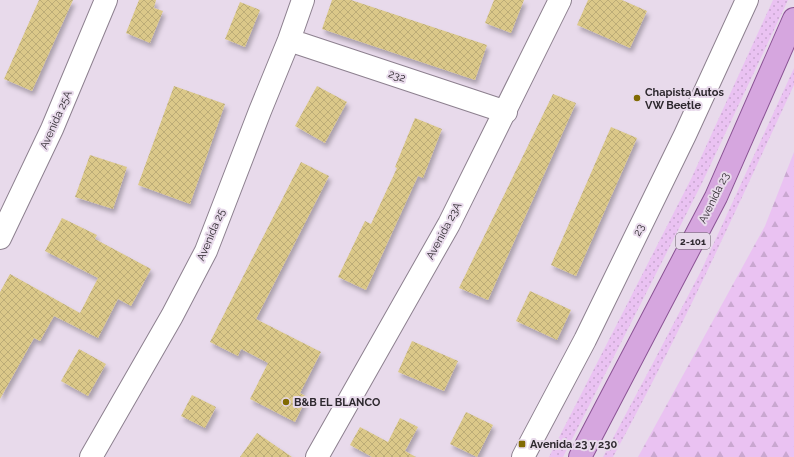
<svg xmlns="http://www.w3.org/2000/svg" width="794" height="457" font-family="Raleway,sans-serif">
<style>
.grass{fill:url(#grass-dots)}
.forest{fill:url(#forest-firs)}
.building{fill:url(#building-cross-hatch);filter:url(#shadow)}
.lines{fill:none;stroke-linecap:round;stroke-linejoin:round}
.minor-casing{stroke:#8d808f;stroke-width:24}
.major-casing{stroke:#8a5394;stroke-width:24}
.minor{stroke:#fff;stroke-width:22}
.major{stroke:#d6a6df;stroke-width:22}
.poi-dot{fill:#816a03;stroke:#e8daeb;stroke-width:1.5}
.labels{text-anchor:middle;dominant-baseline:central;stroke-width:4;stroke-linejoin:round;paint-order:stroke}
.shield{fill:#e8daeb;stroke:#665e67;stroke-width:1}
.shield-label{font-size:10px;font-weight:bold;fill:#2e292f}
.street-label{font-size:11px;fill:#2e292f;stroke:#e8daeb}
.poi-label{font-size:11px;font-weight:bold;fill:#2e292f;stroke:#e8daeb;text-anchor:start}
</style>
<defs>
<pattern id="grass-dots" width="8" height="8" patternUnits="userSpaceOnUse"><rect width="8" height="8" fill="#eac2f2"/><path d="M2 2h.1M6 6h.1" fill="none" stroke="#c9a7d0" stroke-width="1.8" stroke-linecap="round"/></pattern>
<pattern id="forest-firs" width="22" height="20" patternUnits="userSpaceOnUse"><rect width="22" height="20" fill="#eac2f2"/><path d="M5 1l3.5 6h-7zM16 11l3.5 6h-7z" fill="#c9a7d0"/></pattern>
<pattern id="building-cross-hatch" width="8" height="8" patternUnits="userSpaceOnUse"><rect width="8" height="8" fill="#dbc889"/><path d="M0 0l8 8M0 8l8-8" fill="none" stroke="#bcac77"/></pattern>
<filter id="shadow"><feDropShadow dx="2.5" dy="4.5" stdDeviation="2" flood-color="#0004"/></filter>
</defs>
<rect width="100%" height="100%" fill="#e8daeb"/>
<!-- grass -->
<path class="grass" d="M773 0H788L702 183 563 457H549L691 179Z
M794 68V85C736 210 679 336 613 457H603L654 361 702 269Z"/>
<!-- forest -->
<path class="forest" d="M794 152V457H638L765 226Z"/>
<!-- building -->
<path class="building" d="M39 0H73L32 91 4 79Z
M139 0H156L154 8 163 11 150 43 126 33Z
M332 0H351L487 45 475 80 322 29Z
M494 0H524L511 33 485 23Z
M588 0H622L647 11 630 48 577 25Z
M240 2 260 10 245 47 225 39Z
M174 86 225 104 190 204 138 185Z
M317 86 347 102 325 143 295 126Z
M553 94 576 103 488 300 459 288Z
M415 118 442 129 423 178 418 176 366 290 338 277 365 221 371 224 397 168 395 167Z
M611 127 637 138 576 276 551 265Z
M90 155 127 167 113 209 75 197Z
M301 162 329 176 256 319 321 352 300 393 307 397 295 422 250 399 268 363 241 349 238 356 210 342Z
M62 218 97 235 95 239 151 269 131 306 118 299 98 338 54 316 40 341 34 338 0 399V292L10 274 80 313 98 278 45 251Z
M530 291 571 310 557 340 516 321Z
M412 341 458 361 444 391 398 372Z
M79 349 106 364 88 396 61 381Z
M192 395 216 407 205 428 181 416Z
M466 412 493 425 477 457 450 444Z
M400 418 418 427 405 451 416 457H372L350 445 360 427 388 442Z
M257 433 292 457H240Z"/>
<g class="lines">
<!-- minor casing -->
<g class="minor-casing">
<path id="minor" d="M289 40 506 112
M0 238 52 129 106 0
M91 457 172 316 206 251 260 111 289 40 303 0
M317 457 449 224 560 0
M523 457 585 340 685 135 747 0"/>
</g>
<!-- major casing -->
<g class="major-casing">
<path id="major" d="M580 457 716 197 794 19"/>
</g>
<!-- minor -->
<use href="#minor" class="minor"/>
<!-- major -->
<use href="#major" class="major"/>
</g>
<!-- markers -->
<g class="poi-dot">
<circle cx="637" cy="98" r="4"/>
<circle cx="286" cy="402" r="4"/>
<rect x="518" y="440" width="8" height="8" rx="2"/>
</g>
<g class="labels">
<!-- shield labels -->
<rect class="shield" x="676" y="233" width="34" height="16" rx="3"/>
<g class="shield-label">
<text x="693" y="241">2-101</text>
</g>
<!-- street labels -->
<g class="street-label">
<text transform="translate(397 76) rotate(18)">232</text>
<text transform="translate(56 120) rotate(-66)">Avenida 25A</text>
<text transform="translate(714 198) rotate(-64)">Avenida 23</text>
<text transform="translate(639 230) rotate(-64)">23</text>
<text transform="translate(444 231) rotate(-62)">Avenida 23A</text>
<text transform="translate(211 235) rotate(-67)">Avenida 25</text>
</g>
<!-- poi labels -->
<g class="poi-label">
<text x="645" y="92">Chapista Autos<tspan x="645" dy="13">VW Beetle</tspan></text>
<text x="294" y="402">B&amp;B EL BLANCO</text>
<text x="530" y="444">Avenida 23 y 230</text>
</g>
</g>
</svg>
